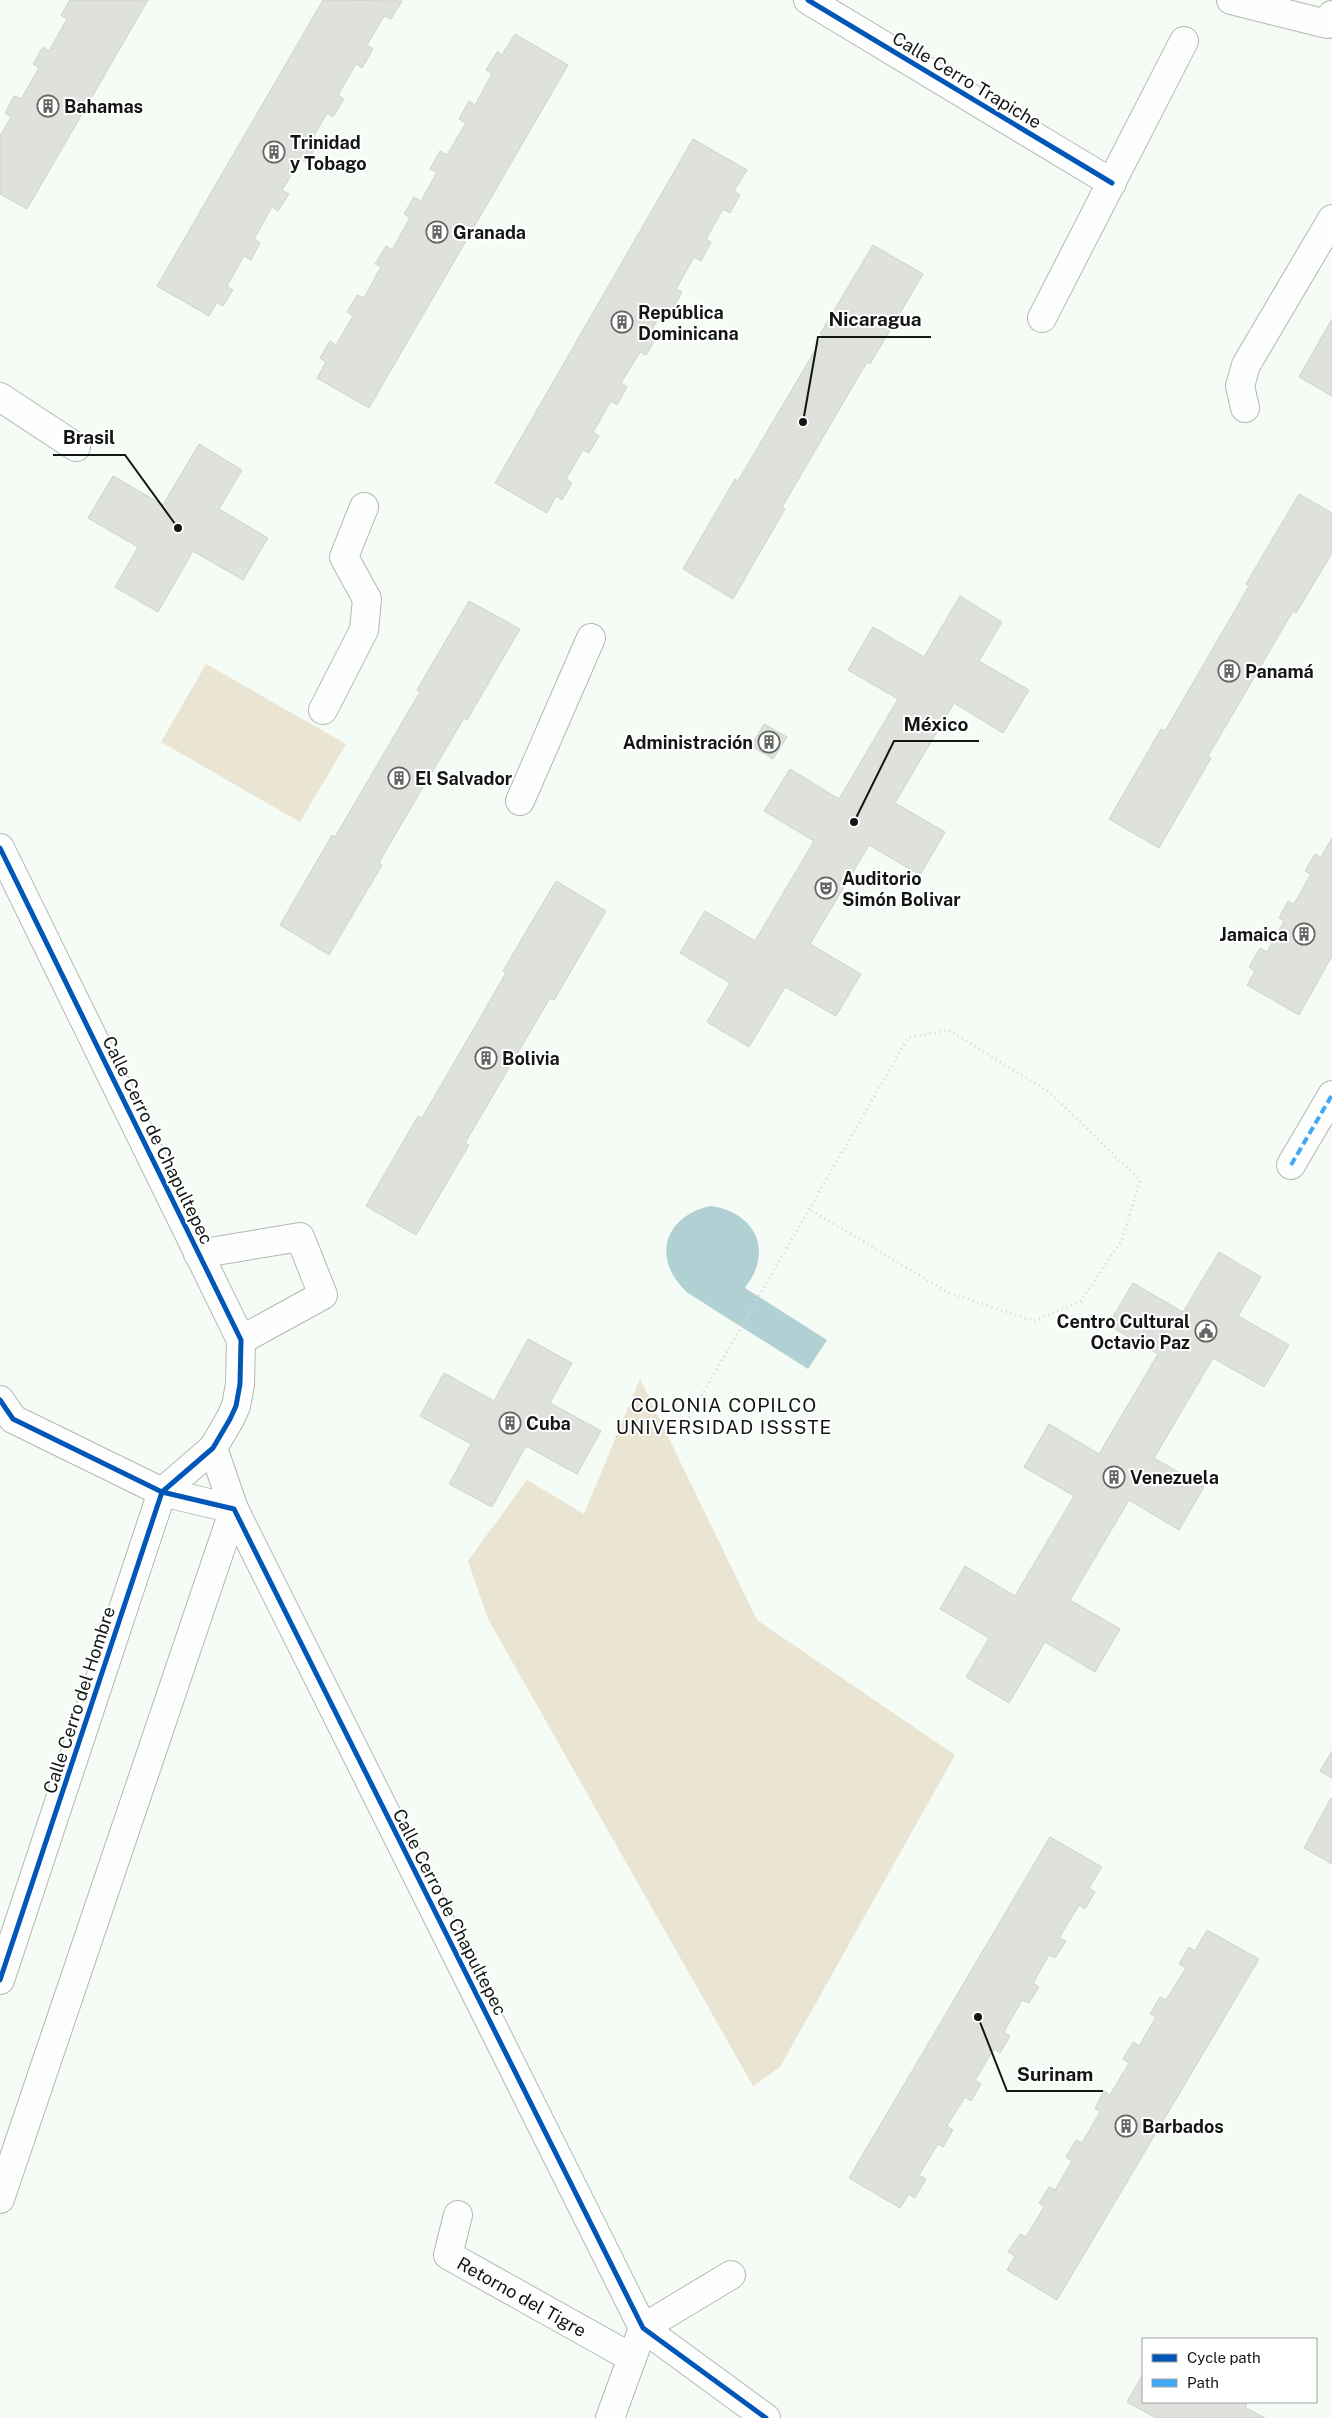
<svg xmlns="http://www.w3.org/2000/svg" width="1332" height="2418" font-family="'Public Sans',sans-serif">
<style>
.green{fill:#eae4d3}
.water{fill:#b1d0d4}
.building{fill:#dee1dc;stroke:#cfd2cd}
.lines{fill:none;stroke-linecap:round;stroke-linejoin:round}
.minor-casing{stroke:#b3b8b3;stroke-width:30}
.path{stroke:#d6d8d6;stroke-width:3;stroke-dasharray:1 4;stroke-linecap:butt}
.minor{stroke:#fefefe;stroke-width:28}
.quiet{stroke:#3fa9f5;stroke-width:4;stroke-dasharray:8 4;stroke-linecap:butt}
.cycleway-casing{stroke:#fff;stroke-width:8}
.cycleway{stroke:#0057b8;stroke-width:5}
.labels{text-anchor:middle;dominant-baseline:central;stroke-width:4;stroke-linejoin:round;paint-order:stroke}
.street-label{font-size:18px;fill:#131713;stroke:#fff}
.poi-label{font-size:18px;font-weight:bold;fill:#131713;stroke:#fff;text-anchor:start}
.neighbourhood-label{font-size:19px;letter-spacing:1px;fill:#131713;stroke:#fff}
.leader{fill:none;stroke:#131713;stroke-width:2}
.callout-dot{fill:#131713;stroke:#fff;stroke-width:2}
.callout-label{font-size:19px;text-anchor:middle;font-weight:bold;fill:#131713;stroke:#fff;stroke-width:4;stroke-linejoin:round;paint-order:stroke}
</style>
<rect width="100%" height="100%" fill="#f5fbf5"/>
<!-- green -->
<path class="green" d="M206 664 346 744 300 822 161 742Z
M640 1379 757 1620 955 1755 780 2067 753 2086 488 1619 468 1561 527 1480 584 1514Z"/>
<!-- water -->
<path class="water" d="M710 1206C744 1210 769 1236 755 1271 753 1277 748 1283 745 1288L827 1340 808 1369 688 1293C651 1260 663 1217 710 1206Z"/>
<!-- building -->
<path class="building" d="M70 0H148L27 209 0 194V136L11 117 5 113 14 96 21 99 39 68 33 64 43 47 49 51 67 19 61 15Z
M323 0 402 1 391 19 384 16 367 45 373 49 362 68 356 64 338 95 344 99 333 117 327 113 311 141 317 145 307 162 301 159 282 190 289 194 278 211 272 207 254 239 260 243 251 260 244 256 227 286 233 290 223 306 217 302 209 316 157 286Z
M515 34 568 65 369 408 317 378 326 362 320 358 330 341 336 345 353 316 347 312 357 295 364 298 381 267 375 264 386 246 392 250 410 218 404 214 414 197 421 201 437 172 430 169 440 151 447 155 466 123 459 119 469 101 475 105 492 74 486 70 497 52 502 55Z
M693 139 747 170 734 191 740 195 730 213 723 209 706 239 711 242 701 261 694 257 676 289 682 292 672 310 665 307 649 335 656 338 646 355 640 352 621 383 627 387 617 405 611 401 593 432 599 436 589 453 583 450 566 479 572 483 562 500 556 496 547 513 495 483Z
M873 245 923 274 870 364 867 362 782 507 785 509 733 599 683 569 735 479 738 481 810 359 823 336 820 334Z
M1332 319V396L1299 377Z
M199 444 242 470 219 509 268 538 243 580 193 551 158 612 115 587 138 547 88 518 113 476 163 505Z
M1299 494 1332 513V553L1296 613 1293 611 1221 734 1208 756 1211 758 1159 848 1109 819 1161 729 1165 731 1249 586 1246 584Z
M960 596 1002 622 979 661 1029 690 1003 733 954 703 895 803 945 832 920 875 869 845 810 944 861 974 836 1016 785 987 749 1047 707 1022 730 983 680 953 705 911 755 941 814 841 764 811 790 769 839 799 898 699 848 670 873 627 924 657Z
M469 601 520 629 467 720 464 718 392 840 379 863 382 865 329 955 280 925 332 835 335 837 420 692 417 690Z
M764 724 787 737 773 759 751 746Z
M1332 838V956L1299 1015 1247 985 1255 971 1249 967 1260 948 1267 952 1284 921 1279 918 1288 901 1294 904 1311 874 1305 871 1315 854 1321 857Z
M556 881 606 911 554 1000 550 998 465 1143 469 1145 416 1235 366 1206 418 1116 422 1118 506 973 503 971Z
M1219 1252 1261 1277 1238 1316 1289 1345 1264 1387 1213 1358 1154 1458 1204 1487 1179 1530 1129 1500 1070 1600 1120 1629 1095 1672 1045 1642 1009 1703 966 1677 989 1638 940 1609 965 1566 1015 1596 1074 1496 1024 1467 1049 1424 1099 1454 1158 1354 1108 1325 1133 1283 1183 1312Z
M528 1339 572 1363 550 1403 601 1431 577 1474 526 1446 492 1507 449 1484 471 1444 420 1416 444 1373 494 1401Z
M1332 1751V1778L1320 1771Z
M1331 1798H1332V1864L1304 1848Z
M1050 1837 1102 1867 1089 1888 1095 1892 1085 1909 1079 1905 1059 1938 1066 1941 1055 1958 1049 1955 1033 1983 1039 1987 1029 2003 1022 2000 1004 2032 1010 2036 1000 2053 994 2049 975 2080 981 2084 971 2101 965 2097 947 2126 953 2130 943 2147 938 2144 919 2175 926 2179 915 2198 909 2194 900 2208 849 2178Z
M1207 1930 1259 1959 1057 2300 1007 2270 1015 2256 1008 2252 1020 2234 1026 2237 1044 2207 1039 2203 1049 2187 1055 2190 1072 2161 1066 2157 1076 2140 1082 2143 1100 2112 1095 2108 1104 2091 1110 2095 1129 2063 1123 2059 1133 2042 1139 2046 1156 2017 1150 2014 1160 1997 1166 2000 1186 1968 1179 1964 1189 1947 1195 1951Z
M1143 2374V2402H1244L1247 2404 1245 2407 1265 2418H1156L1127 2402Z"/>
<g class="lines">
<!-- minor casing -->
<g class="minor-casing">
<g id="minor">
<path d="M808 0 1112 183"/>
<path d="M1231 0 1327 24 1332 15"/>
<path d="M1042 318 1184 41"/>
<path d="M0 397 76 447"/>
<path d="M1245 408 1240 386 1246 365 1332 219"/>
<path d="M323 710 364 630 367 599 344 557 364 507"/>
<path d="M520 801 591 638"/>
<path d="M0 848 241 1340 240 1384 236 1406 230 1419 213 1448 162 1492 0 1980"/>
<path d="M1291 1165 1332 1095"/>
<path d="M198 1254 300 1237 323 1295 241 1340"/>
<path d="M0 1400 13 1419 162 1492 234 1509 643 2328 766 2418"/>
<path d="M0 2199 234 1509 213 1448"/>
<path id="s1" d="M458 2215 448 2255 632 2358"/>
<path d="M610 2418 643 2328 731 2275"/>
</g>
</g>
<!-- path -->
<path class="path" d="M684 1426 908 1038 949 1030 1049 1092 1140 1180 1122 1240 1081 1301 1034 1321 949 1293 809 1209"/>
<!-- minor -->
<use href="#minor" class="minor"/>
<!-- quiet -->
<path class="quiet" d="M1291 1165 1332 1095"/>
<!-- cycleway casing -->
<g class="cycleway-casing">
<path id="cycleway" d="M808 0 1112 183
M0 848 241 1340 240 1384 236 1406 230 1419 213 1448 162 1492 0 1980
M0 1400 13 1419 162 1492 234 1509 643 2328 766 2418"/>
</g>
<!-- cycleway -->
<use href="#cycleway" class="cycleway"/>
</g>
<!-- icons -->
<defs>
<g id="building-ring" transform="scale(1.125)"><circle r="9.5" fill="#fff" stroke="#626762" stroke-width="1.5"/><path d="M-4-6H4V6H1V3H-1V6H-4ZM-2.5-4.3h1.7v1.8h-1.7ZM.8-4.3h1.7v1.8H.8ZM-2.5-1h1.7V.8h-1.7ZM.8-1h1.7V.8H.8Z" fill="#626762"/></g>
<g id="theatre-ring" transform="scale(1.125)"><circle r="9.5" fill="#fff" stroke="#626762" stroke-width="1.5"/><path d="M-5-5.5Q0-4 5-5.5V0Q5 5 0 6Q-5 5-5 0ZM-3.3-2.5H-1v1.5H-3.3ZM1-2.5H3.3v1.5H1ZM-2.8 1Q0 5.5 2.8 1Z" fill="#626762"/></g>
<g id="civic-ring" transform="scale(1.125)"><circle r="9.5" fill="#fff" stroke="#626762" stroke-width="1.5"/><path d="M-.6-6.5H3V-4.5H.6V-3L4-1V1h2V6H-6V1h2V-1L-.6-3ZM-1.2 2.5V6h2.4V2.5Z" fill="#626762"/></g>
</defs>
<g fill-rule="evenodd">
<use href="#building-ring" x="48" y="106"/>
<use href="#building-ring" x="274" y="152"/>
<use href="#building-ring" x="437" y="232"/>
<use href="#building-ring" x="622" y="322"/>
<use href="#building-ring" x="1229" y="671"/>
<use href="#building-ring" x="769" y="742"/>
<use href="#building-ring" x="399" y="778"/>
<use href="#theatre-ring" x="826" y="888"/>
<use href="#building-ring" x="1304" y="934"/>
<use href="#building-ring" x="486" y="1058"/>
<use href="#civic-ring" x="1206" y="1331"/>
<use href="#building-ring" x="510" y="1423"/>
<use href="#building-ring" x="1114" y="1477"/>
<use href="#building-ring" x="1126" y="2126"/>
</g>
<g class="labels">
<!-- street labels -->
<g class="street-label">
<text transform="translate(967 80) rotate(31)">Calle Cerro Trapiche</text>
<text transform="translate(158 1140) rotate(64)">Calle Cerro de Chapultepec</text>
<text transform="translate(79 1700) rotate(-72)">Calle Cerro del Hombre</text>
<text transform="translate(450 1912) rotate(63)">Calle Cerro de Chapultepec</text>
<text stroke="none"><textPath href="#s1" startOffset="126">Retorno del Tigre</textPath></text>
</g>
<!-- poi labels -->
<g class="poi-label">
<text x="64" y="106">Bahamas</text>
<text x="290" y="142">Trinidad<tspan x="290" dy="21">y Tobago</tspan></text>
<text x="453" y="232">Granada</text>
<text x="638" y="312">República<tspan x="638" dy="21">Dominicana</tspan></text>
<text x="1245" y="671">Panamá</text>
<text x="753" y="742" text-anchor="end">Administración</text>
<text x="415" y="778">El Salvador</text>
<text x="842" y="878">Auditorio<tspan x="842" dy="21">Simón Bolivar</tspan></text>
<text x="1288" y="934" text-anchor="end">Jamaica</text>
<text x="502" y="1058">Bolivia</text>
<text x="1190" y="1321" text-anchor="end">Centro Cultural<tspan x="1190" dy="21">Octavio Paz</tspan></text>
<text x="526" y="1423">Cuba</text>
<text x="1130" y="1477">Venezuela</text>
<text x="1142" y="2126">Barbados</text>
</g>
<!-- neighbourhood labels -->
<g class="neighbourhood-label">
<text x="724" y="1405">COLONIA COPILCO<tspan x="724" dy="22">UNIVERSIDAD ISSSTE</tspan></text>
</g>
</g>
<!-- callouts -->
<path class="leader" d="M803 422L818 337H931M178 528L125 455H53M854 822L894 741H979M978 2017L1007 2091H1103"/>
<g class="callout-dot">
<circle cx="803" cy="422" r="5"/>
<circle cx="178" cy="528" r="5"/>
<circle cx="854" cy="822" r="5"/>
<circle cx="978" cy="2017" r="5"/>
</g>
<g class="callout-label">
<text x="875" y="326">Nicaragua</text>
<text x="89" y="444">Brasil</text>
<text x="936" y="731">México</text>
<text x="1055" y="2081">Surinam</text>
</g>
<!-- legend -->
<rect x="1142" y="2338" width="175" height="65" fill="#ffffff" stroke="#a1a2a1"/>
<rect x="1152" y="2354" width="25" height="8" fill="#0057b8" stroke="#a1a2a1"/>
<text x="1187" y="2363" font-size="15" fill="#131713">Cycle path</text>
<rect x="1152" y="2379" width="25" height="8" fill="#3fa9f5" stroke="#a1a2a1"/>
<text x="1187" y="2388" font-size="15" fill="#131713">Path</text>
</svg>
